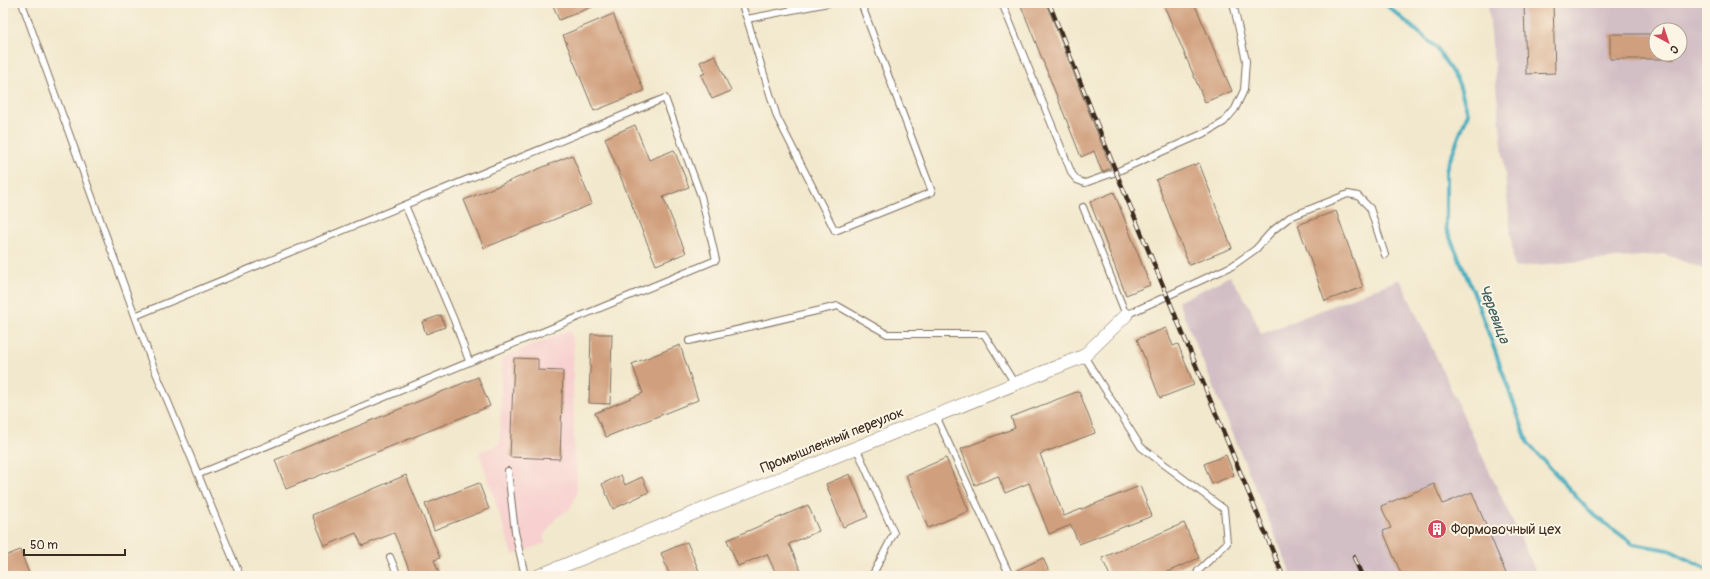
<svg xmlns="http://www.w3.org/2000/svg" width="1710" height="579" font-family="Pangolin,sans-serif">
<style>
.built{fill:#f7d0cf}
.industrial{fill:#d2bec5;fill-rule:evenodd}
.lines{fill:none;stroke-linecap:round;stroke-linejoin:round}
.stream{stroke:#41acbf;stroke-width:4}
.building{fill:#d09f7d}
.lane-casing{stroke:#7b6c5b;stroke-width:8}
.street-casing{stroke:#7b6c5b;stroke-width:14}
.lane{stroke:#fff;stroke-width:6}
.street{stroke:#fff;stroke-width:13}
.rail-casing{stroke:#3b2a1e;stroke-width:4.5}
.rail{stroke:#fcf5e5;stroke-width:3;stroke-dasharray:9;stroke-linecap:butt}
.labels{text-anchor:middle;dominant-baseline:central;stroke-width:4;stroke-linejoin:round;paint-order:stroke}
.street-label{font-size:14px;fill:#3b2a1e;stroke:#fcf5e5}
.poi-label{font-size:14px;fill:#3b2a1e;stroke:#fcf5e5;text-anchor:start}
.water-label{font-size:15px;font-style:italic;fill:#3d5e5e;stroke:#fcf5e5}
</style>
<rect width="100%" height="100%" fill="#fcf5e5"/>
<filter id="ink" filterUnits="userSpaceOnUse"><feTurbulence type="fractalNoise" baseFrequency=".025" numOctaves="2"/><feDisplacementMap in="SourceGraphic" scale="8" xChannelSelector="R" yChannelSelector="G"/><feConvolveMatrix kernelMatrix="1 2 1 2 8 2 1 2 1" color-interpolation-filters="sRGB"/></filter>
<filter id="wash" filterUnits="userSpaceOnUse"><feTurbulence type="fractalNoise" baseFrequency=".012" numOctaves="4" result="noise"/><feDisplacementMap in="SourceGraphic" scale="16" xChannelSelector="R" yChannelSelector="G"/><feGaussianBlur stdDeviation="0.9" result="paint"/><feColorMatrix in="noise" values="0 0 0 0 0 0 0 0 0 0 0 0 0 0 0 0 0 1.4 0 .05"/><feComposite in="paint" operator="in"/></filter>
<g filter="url(#wash)">
<rect width="100%" height="100%" fill="#f2e8cd"/>
<!-- built -->
<path class="built" d="M570 330 574 345 573 362 574 455 577 465V493L570 509 556 518 543 536 545 543 513 555 479 452 500 444 502 358Z"/>
<!-- industrial -->
<path class="industrial" d="M1488 3H1707V270L1664 254 1514 267ZM1656 30H1680V54H1656Z
M1230 276 1250 307 1261 334 1400 279 1538 576H1292L1178 302Z"/>
<g class="lines">
<!-- stream -->
<path class="stream" d="M1384 3 1437 48 1459 84 1468 113 1446 170V228L1476 298 1528 443 1589 511 1633 544 1669 550 1707 569"/>
</g>
<g id="blocks">
<!-- building -->
<path class="building" d="M552 3H602L559 20Z
M1020 3H1046L1111 168 1102 172 1094 151 1081 157Z
M1163 3H1194L1232 91 1205 102Z
M1524 3H1553L1555 73 1526 74Z
M613 14 644 91 594 111 563 35Z
M1610 34H1656V54H1674V59H1610Z
M715 55 731 91 712 99 701 75 705 73 700 62Z
M635 125 649 160 674 150 689 187 663 197 686 253 656 265 605 138Z
M572 155 592 204 484 248 464 200Z
M1199 163 1232 248 1189 265 1156 180Z
M1114 192 1150 285 1126 295 1090 202Z
M1336 211 1363 287 1325 301 1298 225Z
M441 315 445 327 426 334 422 322Z
M1166 328 1173 346 1178 344 1194 385 1160 398 1137 339Z
M591 334H612L610 404 589 403Z
M680 345 698 400 606 437 595 413 643 393 632 364Z
M514 358 538 359V370L563 371 560 459 510 457Z
M478 377 490 406 286 489 275 460Z
M1079 391 1095 433 1040 454 1064 516 1140 486 1152 516 1079 544 1071 525 1049 534 1029 483 1005 493 998 476 975 485 961 449 1015 428 1011 417Z
M1226 455 1234 475 1212 484 1204 464Z
M946 458 969 511 928 528 906 475Z
M850 474 868 517 843 527 826 484Z
M406 475 440 558 434 560 440 576H417L415 572 411 574 394 533 362 546 356 533 325 546 312 515Z
M621 475 625 485 642 477 649 492 613 509 602 484Z
M479 483 489 509 434 530 425 504Z
M1434 484 1443 504 1472 492 1507 576H1402L1383 531 1391 528 1381 506Z
M808 505 819 531 789 544 803 576H777L767 554 738 566 727 540Z
M1184 523 1199 558 1158 576H1110L1102 558Z
M687 542 701 576H670L661 553Z
M20 550 30 576H3V557Z
M1043 558 1051 576H1018L1015 571Z"/>
</g>
</g>
<g filter="url(#ink)">
<use href="#blocks" fill-opacity="0" stroke="#7b6c5b" stroke-width="1"/>
<g class="lines">
<!-- lane casing -->
<g class="lane-casing">
<path id="lane" d="M22 3 152 363 240 576
M741 3 747 19 828 3
M1002 3 1072 174 1077 180 1085 183 1116 172 1209 131 1224 122 1235 109 1244 90 1246 61 1233 3
M747 19 777 117 835 231 932 192 861 3
M405 205 454 320 469 361
M1083 207 1126 315 1232 266 1256 249 1272 231 1290 217 1348 194 1358 196 1370 208 1385 255
M135 316 665 98 701 196 716 260 199 474
M689 341 838 306 887 334H984L1015 384
M1084 356 1141 447 1224 509 1227 543 1198 571 1196 576
M936 416 1010 576
M856 447 894 533 872 576
M508 471 515 532 525 576
M390 557 398 576"/>
</g>
<!-- street casing -->
<g class="street-casing">
<path id="street" d="M538 576 1084 356 1126 315"/>
</g>
<!-- lane -->
<use href="#lane" class="lane"/>
<!-- street -->
<use href="#street" class="street"/>
<!-- rail casing -->
<g class="rail-casing">
<path id="rail" d="M1049 3 1116 172 1283 576
M1354 557 1362 576"/>
</g>
<!-- rail -->
<use href="#rail" class="rail"/>
</g>
</g>
<!-- icons -->
<defs>
<g id="building-disc" transform="scale(1)"><circle r="9.5" fill="#d1495b" stroke="#fcf5e5"/><path d="M-4-6H4V6H1V3H-1V6H-4ZM-2.5-4.3h1.7v1.8h-1.7ZM.8-4.3h1.7v1.8H.8ZM-2.5-1h1.7V.8h-1.7ZM.8-1h1.7V.8H.8Z" fill="#fff"/></g>
</defs>
<g fill-rule="evenodd">
<use href="#building-disc" x="1437" y="529"/>
</g>
<g class="labels">
<!-- street labels -->
<g class="street-label">
<text transform="translate(832 440) rotate(-22)">Промышленный переулок</text>
</g>
<!-- poi labels -->
<g class="poi-label">
<text x="1451" y="529">Формовочный цех</text>
</g>
<!-- water labels -->
<g class="water-label">
<text transform="translate(1494 314) rotate(69)">Черевица</text>
</g>
</g>
<!-- margin -->
<rect width="1710" height="579" fill="none" stroke="#fcf5e5" stroke-width="16"/>
<!-- north arrow -->
<g transform="translate(1668 42) rotate(140)"><circle r="19" fill="#fcf5e5" stroke="#afa495"/>
<path d="M0-3L7 15L0 10L-7 15Z" fill="#d1495b"/>
<text y="-6" font-size="11" font-weight="bold" text-anchor="middle" fill="#3b2a1e">С</text>
</g>
<!-- scale -->
<path d="M24 549v6h101v-6" fill="none" stroke="#3b2a1e" stroke-width="2"/>
<text x="30" y="549" font-size="12" fill="#3b2a1e" stroke="#fcf5e5" stroke-width="3" paint-order="stroke">50 m</text>
</svg>
